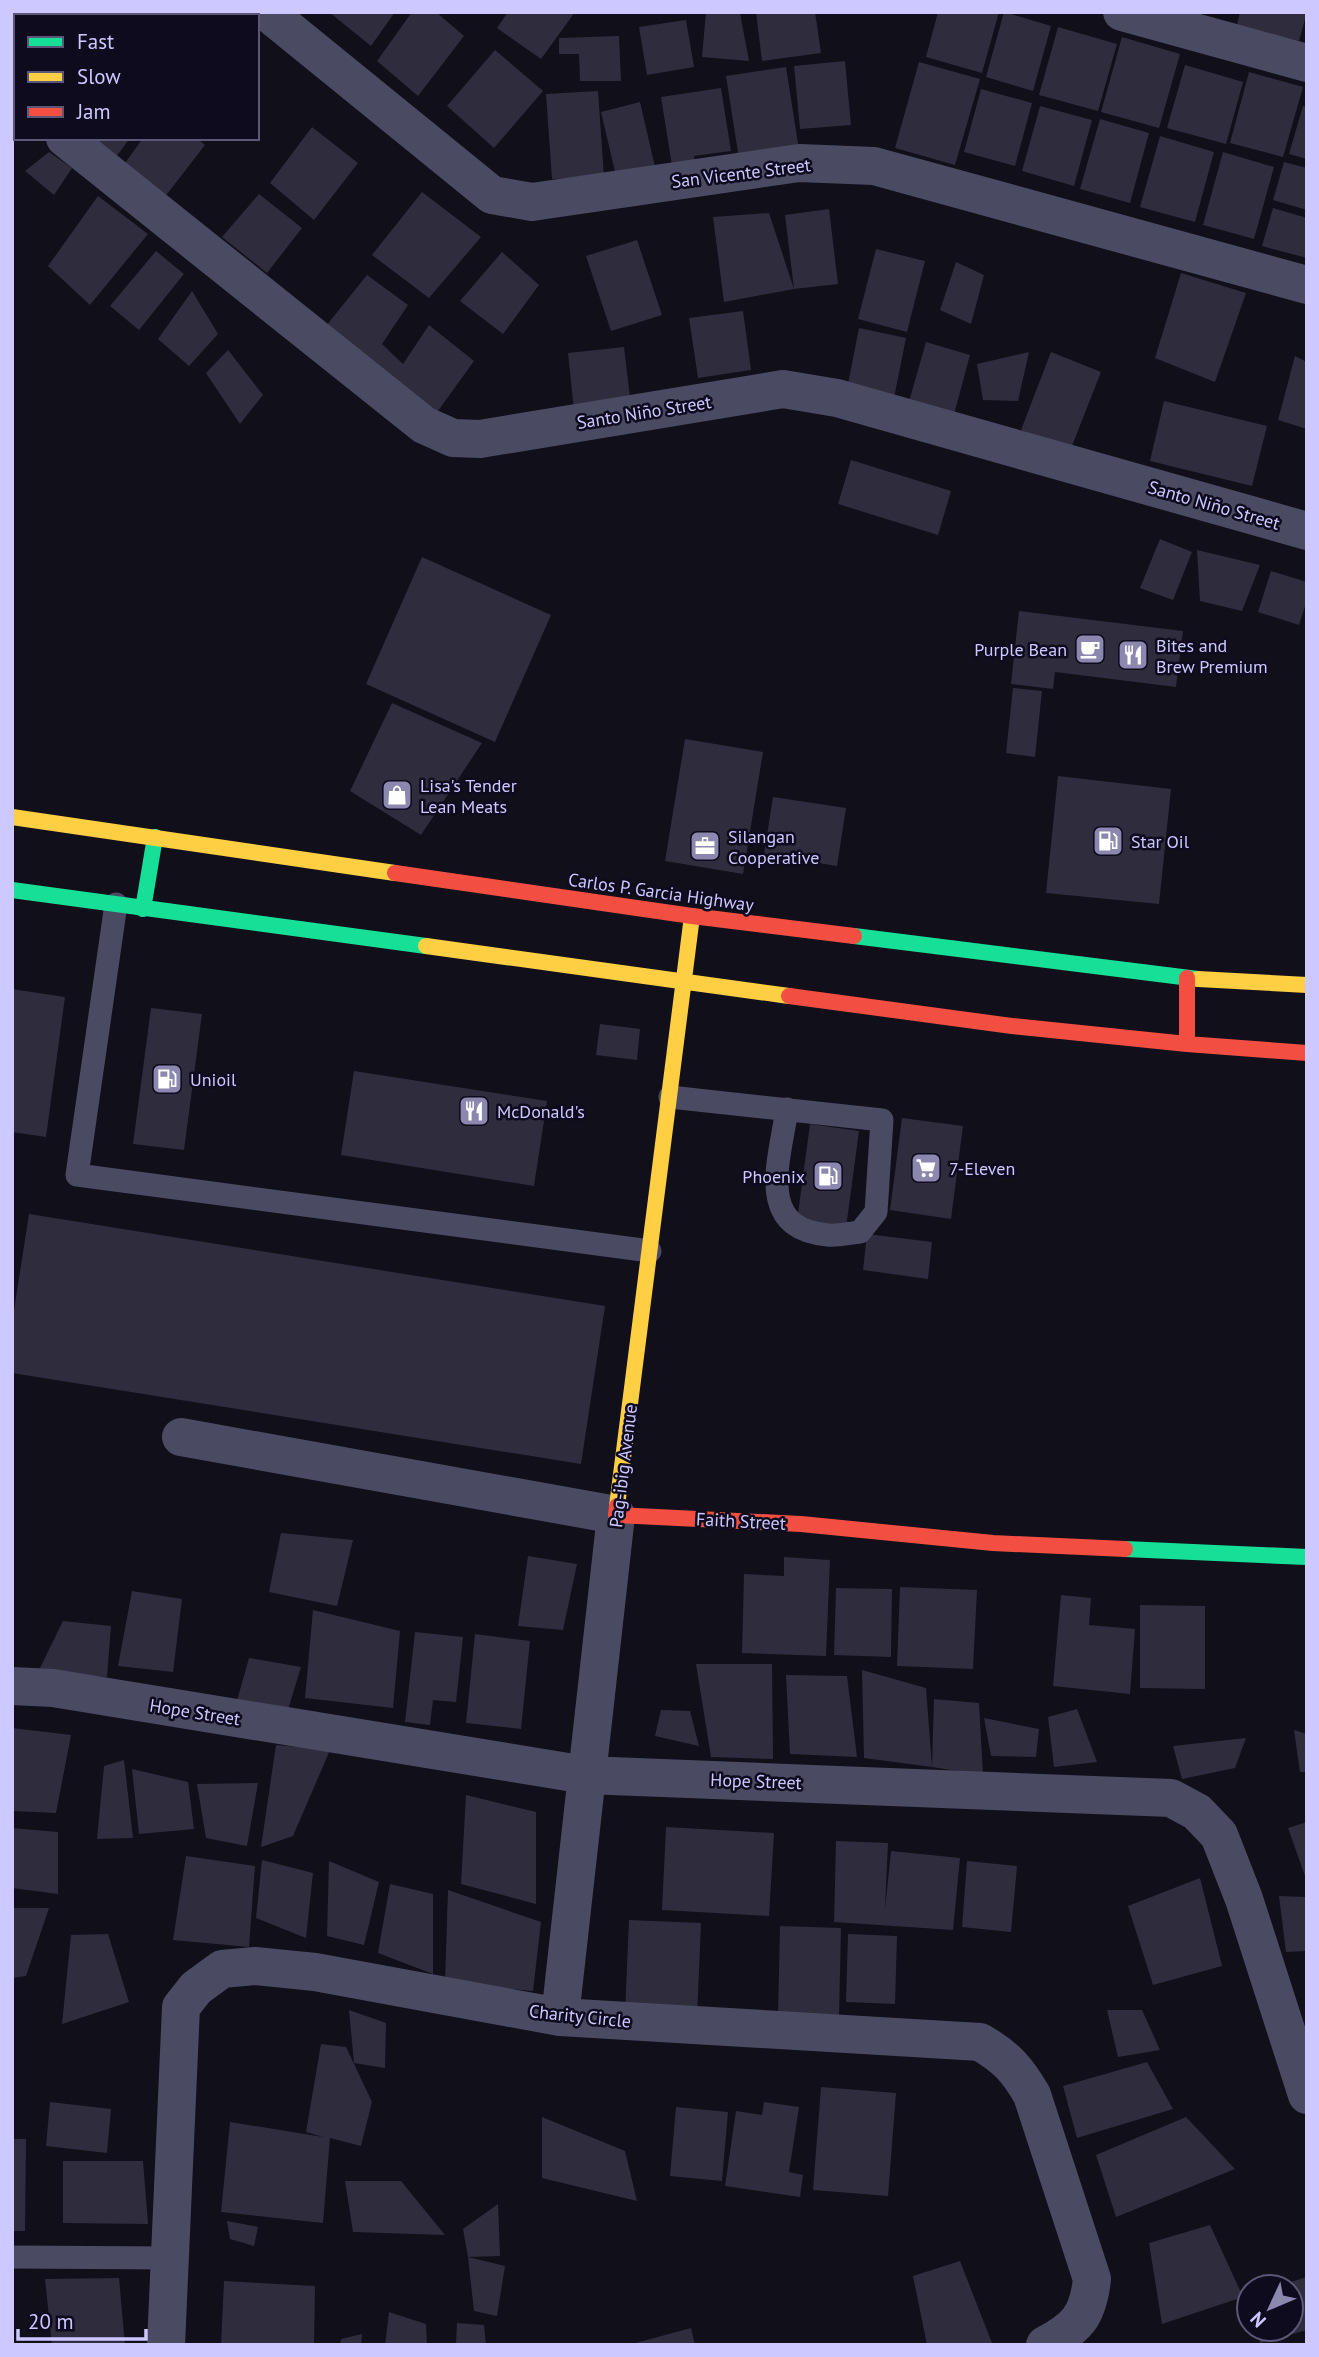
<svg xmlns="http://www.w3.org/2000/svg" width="1319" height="2357" font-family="'PT Sans',sans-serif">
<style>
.building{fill:#2f2c3d}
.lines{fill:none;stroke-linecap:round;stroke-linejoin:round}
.lane{stroke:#4a4a63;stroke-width:23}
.street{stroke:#4a4a63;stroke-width:38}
.fast{stroke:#16e098;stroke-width:16}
.slow{stroke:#ffcf43;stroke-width:16}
.jam{stroke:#f24e42;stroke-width:16}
.labels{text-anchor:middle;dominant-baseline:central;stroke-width:5;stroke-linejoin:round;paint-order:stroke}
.street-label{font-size:18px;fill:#cdc8ff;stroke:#0e0b1e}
.poi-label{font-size:18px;fill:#cdc8ff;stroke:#0e0b1e;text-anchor:start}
</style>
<rect width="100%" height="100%" fill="#110f1a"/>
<!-- building -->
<path class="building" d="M84 12H151L149 16H81Z
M329 12H395L371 46Z
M412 12H436L464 36 418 96 377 61Z
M508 12H575L541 59 497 28Z
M706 12 740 13 749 61 702 57Z
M756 12H815L821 53 762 61Z
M938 12H999L982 73 926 57Z
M1004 12 1051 26 1033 91 986 77Z
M1240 12H1307L1299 41 1237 25Z
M686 20 694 67 647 75 639 27Z
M1058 27 1117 44 1098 111 1039 95Z
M619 36 621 81H580L579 54H559V38Z
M1122 37 1180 54 1159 128 1101 112Z
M495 50 543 91 494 148 447 106Z
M845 61 851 125 800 129 794 66Z
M919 62 980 79 955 165 895 148Z
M1185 65 1243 82 1226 144 1167 128Z
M786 67 799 150 739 159 726 76Z
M1249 72 1303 87 1283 157 1230 143Z
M721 88 731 151 694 156 696 175 674 178 661 97Z
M981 89 1032 103 1015 166 964 152Z
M598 91 604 177 552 179 546 94Z
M640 102 655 167 616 176 601 112Z
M1040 106 1092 120 1074 186 1022 171Z
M1303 106 1307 107V159L1289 154Z
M1100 119 1149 133 1130 203 1080 189Z
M312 127 358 163 314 220 270 183Z
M1160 136 1214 152 1195 222 1140 207Z
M85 138H130L113 161Z
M143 138H197L205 145 164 198 123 166Z
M49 152 72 168 54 195 25 171Z
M1223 152 1274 167 1254 239 1203 225Z
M1284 162 1307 168V210L1273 200Z
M422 192 481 237 429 298 372 255Z
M259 194 302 228 267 273 222 237Z
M98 196 148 234 90 305 48 266Z
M1273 208 1307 218V258L1262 246Z
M829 209 838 284 794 289 785 215Z
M769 213 794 289 724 302 713 217Z
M637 240 662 315 611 331 586 256Z
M876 249 925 261 907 332 858 319Z
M156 251 184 274 139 330 110 306Z
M502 252 539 285 503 334 460 301Z
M956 262 984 275 971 324 940 310Z
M1181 273 1246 293 1215 382 1155 358Z
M367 275 408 305 382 344 403 364 429 325 474 361 435 415 326 326Z
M192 291 218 334 189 366 158 339Z
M743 311 751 370 698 378 689 318Z
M859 328 906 338 894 398 847 389Z
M926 342 970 355 953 418 908 405Z
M624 347 631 406 574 411 568 353Z
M228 350 263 395 240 424 206 373Z
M1029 352 1018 401 983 400 977 364Z
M1051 352 1101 372 1070 451 1021 430Z
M1295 356 1307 362V429L1278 420Z
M1164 401 1267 426 1252 486 1150 461Z
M851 460 951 491 938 535 838 504Z
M1160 539 1192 552 1173 600 1140 588Z
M1197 550 1260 565 1242 611 1200 601Z
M422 557 551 615 495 742 366 684Z
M1271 571 1307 582V600L1299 625 1258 612Z
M1019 611 1183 631 1176 687 1055 672 1053 689 1011 684Z
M1013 688 1042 691 1035 757 1006 753Z
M392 703 482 743 421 835 350 791Z
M685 739 763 752 743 874 665 861Z
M1058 776 1171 789 1159 904 1046 893Z
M773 797 846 808 837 866 764 854Z
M12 989 65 997 46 1137 12 1132Z
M151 1008 202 1014 184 1150 133 1144Z
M600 1024 640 1029 637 1060 596 1055Z
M354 1071 547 1101 534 1186 341 1155Z
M902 1118 963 1126 951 1219 890 1210Z
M810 1124 859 1131 846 1228 797 1221Z
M29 1214 605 1306 581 1464 12 1373V1323Z
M867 1234 932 1242 928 1279 863 1270Z
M281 1533 353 1540 337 1606 269 1592Z
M528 1556 577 1564 563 1630 518 1626Z
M784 1557 830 1560 826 1656 742 1653 744 1574 784 1576Z
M900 1587 977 1590 973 1669 897 1666Z
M836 1588 892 1589 891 1657 834 1655Z
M132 1591 182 1599 173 1672 118 1666Z
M1061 1595 1091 1598 1089 1625 1135 1629 1130 1694 1053 1686Z
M1140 1605 1205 1606V1689L1140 1688Z
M313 1610 400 1631 393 1708 305 1698Z
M63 1621 111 1626 107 1677 38 1672Z
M415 1632 463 1637 456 1702 433 1700 430 1725 405 1722Z
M475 1634 530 1641 521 1729 466 1723Z
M249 1658 301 1667 287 1713 236 1704Z
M696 1664H772L773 1759 711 1757Z
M862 1670 926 1688 932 1767 864 1758Z
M786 1675 847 1676 857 1757 790 1754Z
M934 1699 979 1703 983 1775 932 1767Z
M1077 1709 1097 1762 1054 1767 1048 1717Z
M661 1710 690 1711 699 1746 655 1736Z
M984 1718 1039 1729 1036 1757 991 1756Z
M12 1728 71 1735 56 1813 12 1811Z
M1294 1730 1307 1734V1772H1300Z
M1246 1738 1235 1768 1182 1779 1173 1746Z
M276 1745 330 1750 293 1836 261 1847Z
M124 1760 133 1838 97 1839 104 1766Z
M132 1769 188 1782 194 1829 139 1834Z
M258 1783 247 1846 206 1838 197 1784Z
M466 1795 536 1812V1904L461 1884Z
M1307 1822V1875L1305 1876 1288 1828Z
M666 1827 774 1833 769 1916 662 1910Z
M12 1828 58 1832V1894L12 1888Z
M836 1841 888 1843 885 1910 891 1851 960 1858 953 1930 834 1922Z
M186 1856 255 1866 249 1947 173 1940Z
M262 1860 313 1873 306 1938 256 1918Z
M329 1861 379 1882 364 1945 327 1936Z
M967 1861 1017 1866 1011 1932 962 1927Z
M1200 1878 1222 1966 1153 1985 1128 1906Z
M390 1884 433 1894V1974L378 1953Z
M448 1890 541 1922 533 1991 445 1983Z
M1279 1896 1305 1897 1307 1905V1951L1286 1952Z
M12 1908H49L26 1976 12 1978Z
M629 1920 701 1923 697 2017 625 2014Z
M780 1926 841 1928 839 2018 778 2016Z
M108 1934 129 2002 62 2024 71 1935Z
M848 1934 897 1936 895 2004 846 2002Z
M349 2010 386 2023 385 2068 354 2063Z
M1107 2010H1142L1160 2050 1118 2057Z
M321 2044 346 2047 372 2102 361 2146 330 2138 323 2223 221 2212 230 2122 323 2137 306 2132Z
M1147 2062 1173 2109 1077 2138 1063 2086Z
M821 2087 896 2093 888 2196 813 2190Z
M50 2102 111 2109 107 2153 46 2146Z
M764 2102 799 2107 789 2172 803 2175 800 2197 725 2186 736 2111 762 2115Z
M676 2107 728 2112 722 2181 670 2176Z
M542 2117 625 2151 637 2201 542 2178Z
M1186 2117 1235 2169 1116 2217 1096 2155Z
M12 2139H26L25 2231H12Z
M63 2161H143L148 2224 63 2223Z
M345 2181H401L445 2235 353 2232Z
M498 2204 500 2256 468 2257 463 2229Z
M227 2221 258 2227 254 2246 230 2239Z
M1210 2225 1243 2297 1162 2324 1149 2243Z
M468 2257 505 2266 497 2316 474 2311Z
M960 2261 992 2343 927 2345 913 2276Z
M1307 2277V2330L1260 2343 1257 2329H1291V2287L1277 2286Z
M119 2278 125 2345H52L45 2279Z
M224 2281 315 2286 314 2345H221Z
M389 2312 426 2324 427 2345H385Z
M457 2323 484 2325 486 2345H456Z
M691 2328 695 2345H632V2344Z
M362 2334 361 2345H340L341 2339Z"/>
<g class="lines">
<!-- lane -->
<path class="lane" d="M116 904 77 1175 650 1251
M670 1097 882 1120 876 1212 860 1232C850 1233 838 1236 828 1235 754 1229 780 1159 787 1109
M12 2257 170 2258"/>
<!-- street -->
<path class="street" d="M267 12 492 195 532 202 799 163 874 166 1307 285
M1122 12 1307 63
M12 96 16 99
M65 138 424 425 453 438 480 439 783 389 837 398 1307 531
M181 1437 616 1515 560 2017
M12 1686 53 1688 586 1775 1171 1798 1197 1812 1219 1835 1244 1899 1307 2095
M166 2345 181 2007 196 1988 222 1969 255 1966 315 1972 560 2017 980 2042C1006 2057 1017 2069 1032 2095L1092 2279C1088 2316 1077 2328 1045 2345"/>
<!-- fast -->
<path class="fast" d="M12 890 426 946
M143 909 155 837
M854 936 1198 979
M1125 1549 1307 1557"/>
<!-- slow -->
<path class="slow" d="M12 817 395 873
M426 946 789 996
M1198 979 1307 985
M617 1506 692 916"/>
<!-- jam -->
<path class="jam" d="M395 873 692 916 854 936
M1187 978V1044
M789 996 1012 1026 1187 1044 1307 1053
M617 1506 616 1515 801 1524 993 1543 1125 1549"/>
</g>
<!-- icons -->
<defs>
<g id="cafe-square" transform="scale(1.575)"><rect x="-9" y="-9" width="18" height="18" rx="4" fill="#8b87af" stroke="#0e0b1e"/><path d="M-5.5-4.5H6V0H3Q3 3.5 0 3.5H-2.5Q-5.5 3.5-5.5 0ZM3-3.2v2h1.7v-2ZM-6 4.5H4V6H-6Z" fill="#fff"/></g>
<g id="restaurant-square" transform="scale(1.575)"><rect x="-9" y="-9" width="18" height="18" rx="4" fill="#8b87af" stroke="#0e0b1e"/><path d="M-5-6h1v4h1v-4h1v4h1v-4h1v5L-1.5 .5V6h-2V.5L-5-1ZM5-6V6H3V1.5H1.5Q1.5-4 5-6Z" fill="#fff"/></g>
<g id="shop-square" transform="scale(1.575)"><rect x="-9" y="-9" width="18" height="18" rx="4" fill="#8b87af" stroke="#0e0b1e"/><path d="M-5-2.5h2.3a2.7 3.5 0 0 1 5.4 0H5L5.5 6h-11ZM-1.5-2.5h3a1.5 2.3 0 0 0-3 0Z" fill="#fff"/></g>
<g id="fuel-square" transform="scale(1.575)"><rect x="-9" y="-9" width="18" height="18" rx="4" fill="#8b87af" stroke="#0e0b1e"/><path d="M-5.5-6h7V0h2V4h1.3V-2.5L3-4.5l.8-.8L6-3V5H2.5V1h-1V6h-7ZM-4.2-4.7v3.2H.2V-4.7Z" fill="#fff"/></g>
<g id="office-square" transform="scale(1.575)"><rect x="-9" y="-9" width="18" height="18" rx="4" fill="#8b87af" stroke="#0e0b1e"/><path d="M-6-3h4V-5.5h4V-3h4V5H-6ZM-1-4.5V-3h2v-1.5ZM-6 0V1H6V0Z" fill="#fff"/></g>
<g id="supermarket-square" transform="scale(1.575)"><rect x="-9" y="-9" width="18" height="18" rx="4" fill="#8b87af" stroke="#0e0b1e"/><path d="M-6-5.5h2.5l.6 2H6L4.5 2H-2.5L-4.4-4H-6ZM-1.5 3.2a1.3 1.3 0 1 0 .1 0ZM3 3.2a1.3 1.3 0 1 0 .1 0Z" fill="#fff"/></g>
</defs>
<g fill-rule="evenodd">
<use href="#cafe-square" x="1090" y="649"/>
<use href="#restaurant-square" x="1133" y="655"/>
<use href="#shop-square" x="397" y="795"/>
<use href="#fuel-square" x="1108" y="841"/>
<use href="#office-square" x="705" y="846"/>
<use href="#fuel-square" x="167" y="1079"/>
<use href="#restaurant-square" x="474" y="1111"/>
<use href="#supermarket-square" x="926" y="1168"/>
<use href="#fuel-square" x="828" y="1176"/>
</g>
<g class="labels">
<!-- street labels -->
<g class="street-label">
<text transform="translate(741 173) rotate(-7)">San Vicente Street</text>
<text transform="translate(644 412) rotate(-9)">Santo Niño Street</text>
<text transform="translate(1214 505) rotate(16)">Santo Niño Street</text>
<text transform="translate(661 892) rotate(8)">Carlos P. Garcia Highway</text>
<text transform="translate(623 1466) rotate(-83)">Pag-ibig Avenue</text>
<text transform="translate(741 1521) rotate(3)">Faith Street</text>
<text transform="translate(195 1712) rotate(9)">Hope Street</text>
<text transform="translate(756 1781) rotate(2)">Hope Street</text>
<text transform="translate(580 2016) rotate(6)">Charity Circle</text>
</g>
<!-- poi labels -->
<g class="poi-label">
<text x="1156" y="645">Bites and<tspan x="1156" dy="21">Brew Premium</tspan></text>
<text x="1067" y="649" text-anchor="end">Purple Bean</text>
<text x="420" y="785">Lisa's Tender<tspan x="420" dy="21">Lean Meats</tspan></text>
<text x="728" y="836">Silangan<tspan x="728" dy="21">Cooperative</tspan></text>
<text x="1131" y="841">Star Oil</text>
<text x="190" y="1079">Unioil</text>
<text x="497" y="1111">McDonald's</text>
<text x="949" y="1168">7-Eleven</text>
<text x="805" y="1176" text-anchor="end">Phoenix</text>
</g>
</g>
<!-- border -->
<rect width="1319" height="2357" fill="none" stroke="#cdc8ff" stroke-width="28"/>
<!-- legend -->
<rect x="14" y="14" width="245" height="126" fill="#0e0b1e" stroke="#5a5778" stroke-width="2"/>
<rect x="28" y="37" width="35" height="10" fill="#16e098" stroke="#5a5778" stroke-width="2"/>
<text x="77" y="49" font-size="21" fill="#cdc8ff">Fast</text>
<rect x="28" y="72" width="35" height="10" fill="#ffcf43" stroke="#5a5778" stroke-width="2"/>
<text x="77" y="84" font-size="21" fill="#cdc8ff">Slow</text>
<rect x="28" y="107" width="35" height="10" fill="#f24e42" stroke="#5a5778" stroke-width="2"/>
<text x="77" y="119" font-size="21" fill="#cdc8ff">Jam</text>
<!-- north arrow -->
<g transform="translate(1270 2308) rotate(226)"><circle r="33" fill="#0e0b1e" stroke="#5a5778" stroke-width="2"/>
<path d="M0-5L12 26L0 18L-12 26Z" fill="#8b87af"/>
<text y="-10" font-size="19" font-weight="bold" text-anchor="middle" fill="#cdc8ff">N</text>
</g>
<!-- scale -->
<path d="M18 2329v10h128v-10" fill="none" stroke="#cdc8ff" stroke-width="3.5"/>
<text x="28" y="2329" font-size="21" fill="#cdc8ff" stroke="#0e0b1e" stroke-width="5" paint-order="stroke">20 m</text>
</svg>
